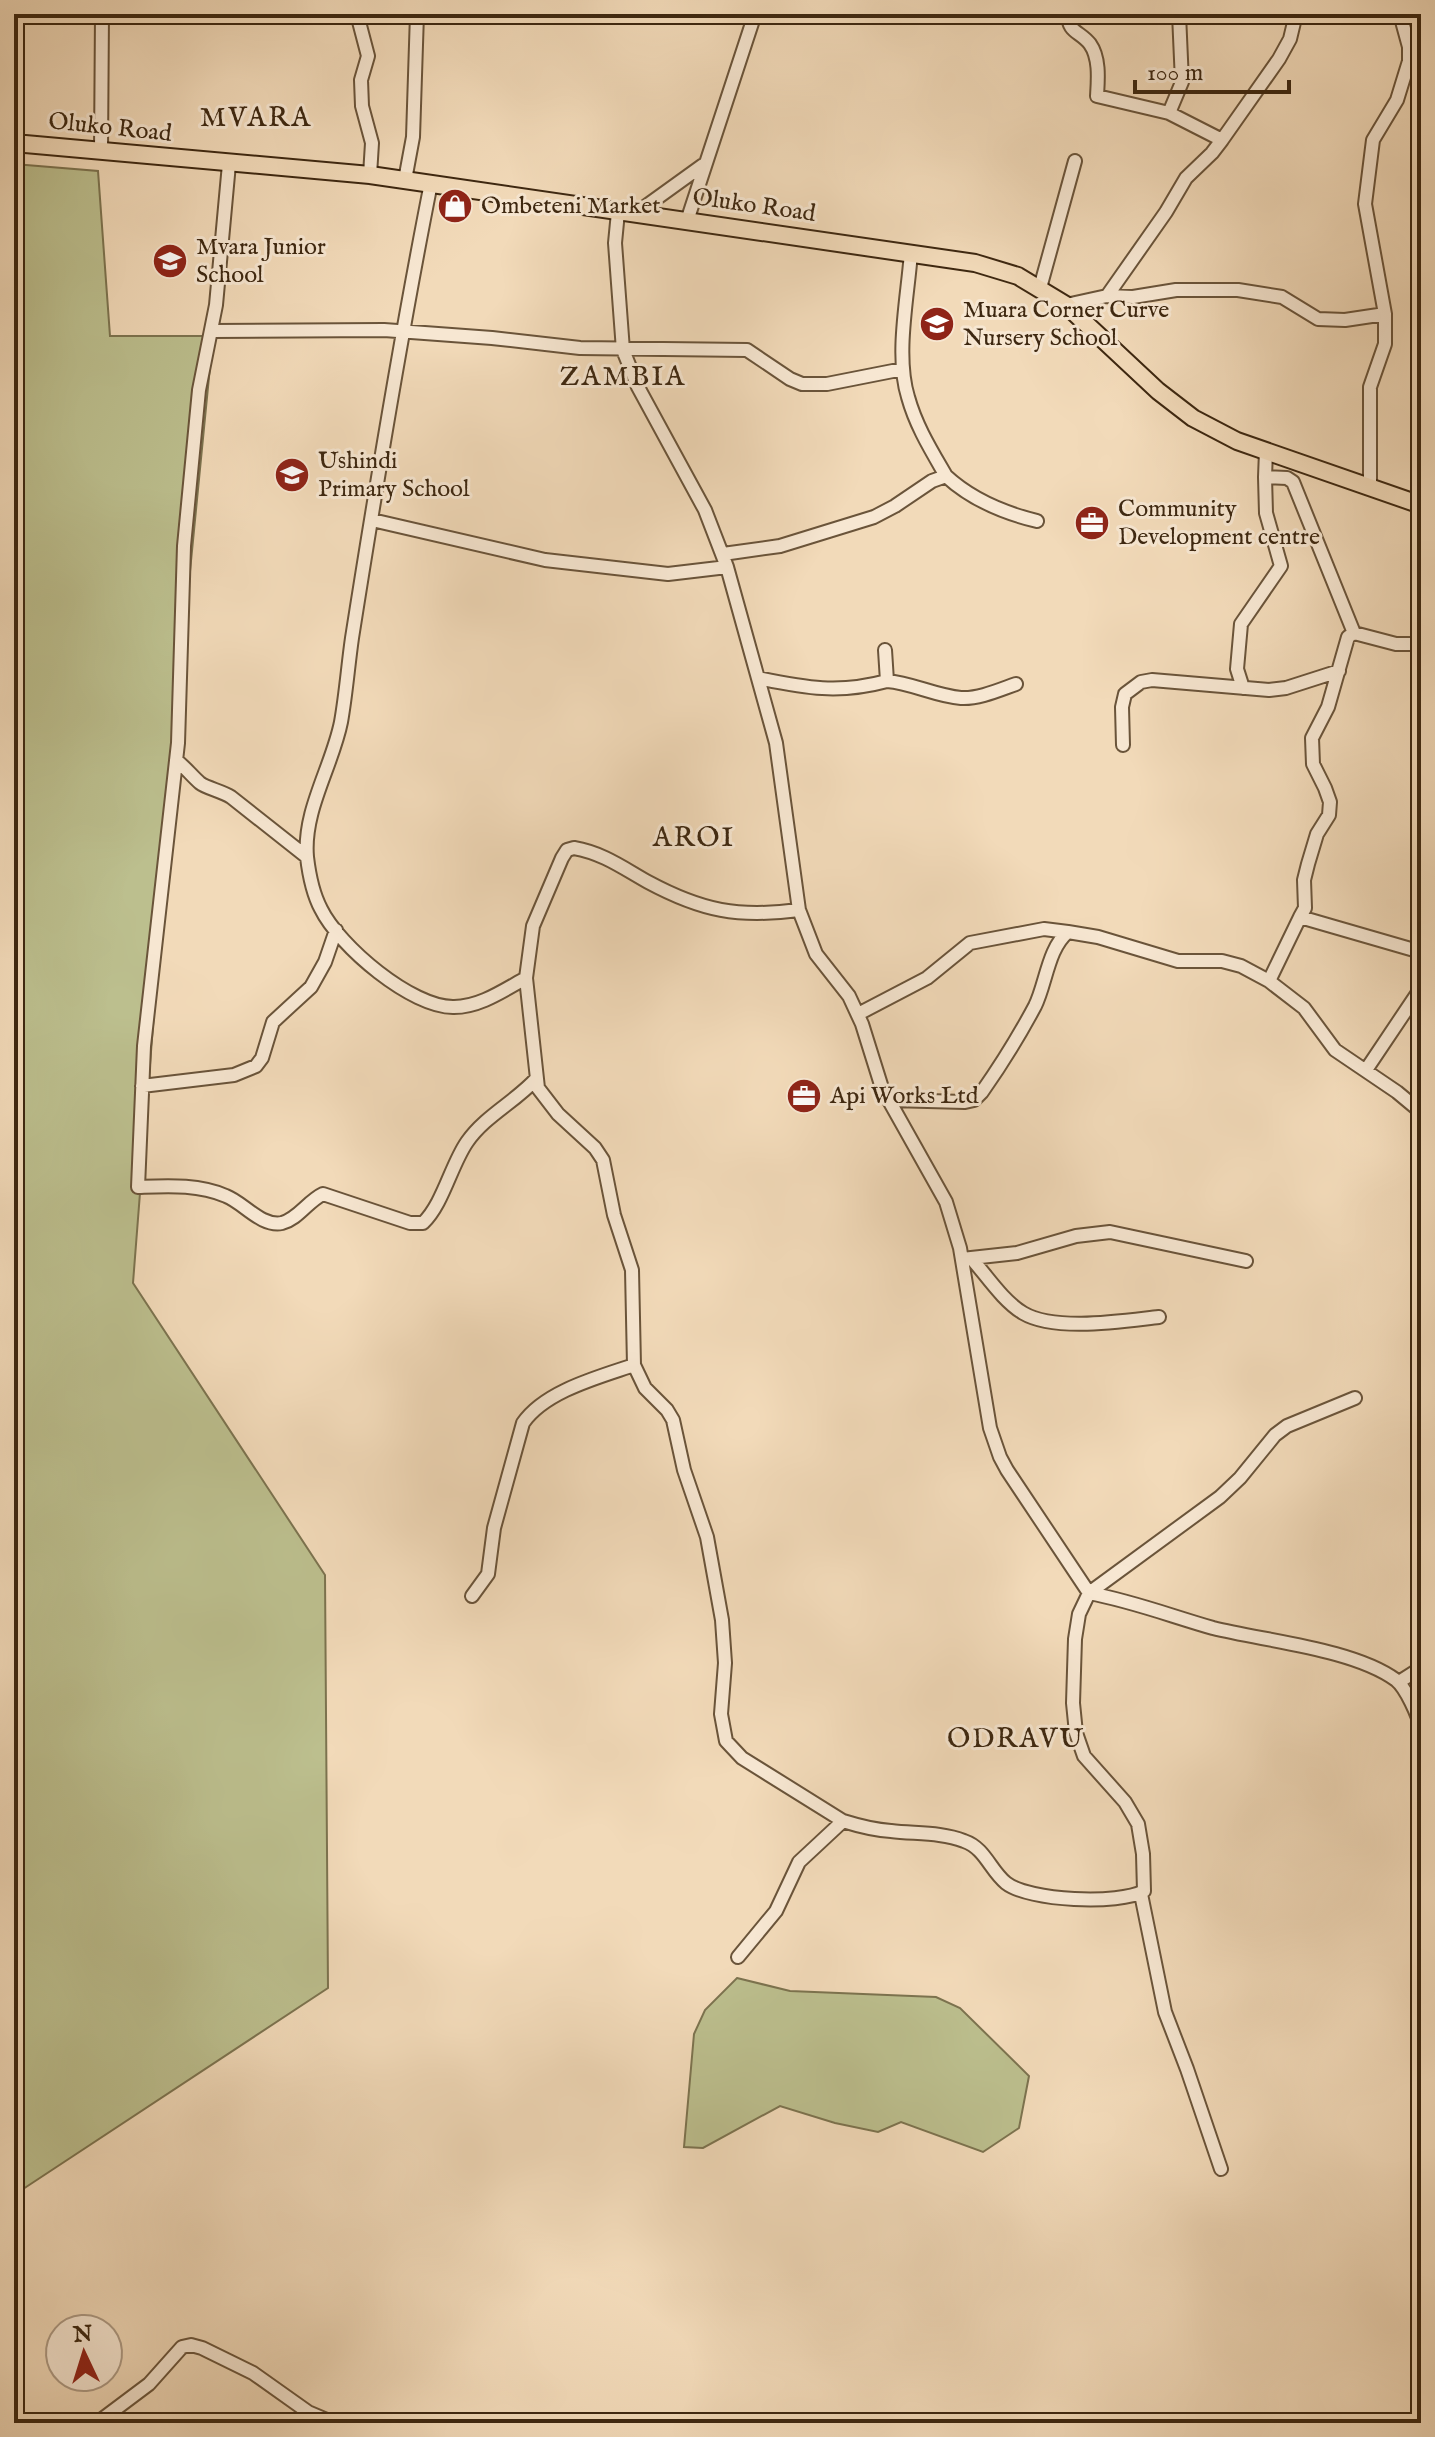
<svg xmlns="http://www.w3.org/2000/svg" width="1435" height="2437" font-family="'IM FELL English',serif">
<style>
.green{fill:#bcbf8e;stroke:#7c734f;stroke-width:2}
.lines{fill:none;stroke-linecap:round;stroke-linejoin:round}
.minor-casing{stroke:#6a543a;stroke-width:16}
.major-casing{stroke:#3d2710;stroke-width:20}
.minor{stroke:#f7e7d2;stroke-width:12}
.major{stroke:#f2dab9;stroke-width:16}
.labels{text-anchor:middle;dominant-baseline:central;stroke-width:6;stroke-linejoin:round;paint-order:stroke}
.street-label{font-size:24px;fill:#3d2710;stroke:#f7e7d2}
.poi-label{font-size:24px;fill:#3d2710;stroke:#f7e7d2;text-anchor:start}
.quarter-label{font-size:28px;letter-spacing:2px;fill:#3d2710;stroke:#f7e7d2}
</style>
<rect width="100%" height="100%" fill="#f2dab9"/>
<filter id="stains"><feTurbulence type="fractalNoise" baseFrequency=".0025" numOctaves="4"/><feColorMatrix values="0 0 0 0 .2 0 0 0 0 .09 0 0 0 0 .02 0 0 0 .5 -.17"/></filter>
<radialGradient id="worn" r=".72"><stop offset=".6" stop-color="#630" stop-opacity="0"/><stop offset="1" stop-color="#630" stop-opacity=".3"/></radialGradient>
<!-- green -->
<path class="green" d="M14 164 98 171 110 336H213L182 653 133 1283 325 1575 328 1988 14 2195Z
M737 1978 790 1991 936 1997 960 2008 1029 2076 1019 2128 983 2152 901 2122 878 2132 835 2123 780 2106 703 2148 684 2147 694 2034 705 2010Z"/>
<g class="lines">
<!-- minor casing -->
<g class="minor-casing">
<path id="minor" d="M357 14 368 56 361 80 362 106 372 143 370 175
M1169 113 1182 82 1179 14
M1222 140 1279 59 1290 39 1296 14
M101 150 102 14
M229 164 216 305 199 390 184 546 178 743 144 1046 138 1187C168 1186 198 1184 226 1196 244 1203 261 1227 282 1223 298 1219 308 1201 323 1194L410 1223H423C443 1204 451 1165 467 1142 485 1116 515 1102 536 1079
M405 180 413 137 417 14
M431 183C401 334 376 486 352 638 348 666 346 694 341 722 332 767 303 810 307 857 309 874 313 894 321 909 339 946 412 1008 454 1007 480 1007 504 990 526 978L533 926 562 858 567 850 574 848C603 853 623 868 648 882 702 911 738 918 799 910
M618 212 615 243 623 350 638 387 705 510 727 567 776 743 799 910 816 954 849 996 862 1024 882 1088 946 1202 960 1248 990 1428 1000 1457 1007 1470 1089 1593C1132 1601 1171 1616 1213 1628 1265 1641 1354 1649 1396 1680 1406 1688 1418 1715 1421 1728
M635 214 703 165
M687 221 755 14
M911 252C908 296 895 355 908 397 916 426 931 450 946 476
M1040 288 1075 161
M1107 296 1133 297 1176 290H1238L1282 297 1318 319 1345 320 1385 314
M1066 305 1107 296 1166 212 1186 178 1212 153 1222 140 1169 113 1097 96C1098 80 1100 58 1090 44 1080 31 1068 33 1068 14
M212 331 384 330 492 338 580 348 747 350 790 379 802 384H827L903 369
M1266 451 1265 477 1287 478 1293 482 1354 633
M1370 486V387L1385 344V314L1365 204 1373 140 1397 100 1409 61V47L1400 14
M372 520 545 560 668 574 727 567
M723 554 780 546 874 517 895 506 932 481 946 476C972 500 1004 513 1037 521
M758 678C806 688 839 694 887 681L885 650
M887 681C912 683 936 696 961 698 979 699 999 690 1016 684
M1243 688 1237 669 1241 624 1281 566 1266 513 1265 477
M1123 745 1122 707 1125 694 1141 682 1152 680 1269 690 1286 688 1339 671
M176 760C185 767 192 776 200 783 206 788 222 791 231 797L307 857
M1300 917 1305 908 1304 880 1308 864 1317 834 1329 815 1330 802 1325 788 1313 764 1312 738 1328 707 1348 637 1354 633 1396 644H1421
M526 978 538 1088 558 1114 595 1148 603 1160 614 1215 632 1270 634 1365 645 1388 667 1410 673 1420 684 1470 707 1537 722 1620 725 1663 721 1714 726 1741 742 1758 843 1821
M1269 981 1304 1008 1335 1050 1397 1092 1421 1112
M858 1014 927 978 970 943 1044 929 1068 932
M1366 1070 1421 988
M142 1086 234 1075 256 1066 262 1058 273 1022 311 987 325 962 336 930
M890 1100 965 1102 974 1100 982 1092C1001 1065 1019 1036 1035 1006 1046 984 1048 948 1068 932L1098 937 1178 961H1222L1241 966 1269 981 1300 917 1421 952
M971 1258C987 1276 1003 1301 1023 1313 1055 1332 1123 1321 1159 1317
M962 1259 1017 1253 1076 1236 1110 1232 1246 1261
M472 1596 488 1574 494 1528 523 1423C545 1391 599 1377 634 1365
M1399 1682 1421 1668
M1141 1894 1165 2012 1187 2069 1221 2169
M738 1957 776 1911 799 1862 843 1821C859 1826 875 1830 891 1831 915 1834 941 1832 964 1841 985 1848 990 1870 1006 1883 1029 1901 1119 1905 1144 1891L1143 1854 1138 1824 1125 1802 1084 1756 1076 1733 1073 1703 1075 1639 1079 1614 1089 1593 1220 1497 1240 1478 1275 1435 1287 1426 1355 1398
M97 2423 149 2384 182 2347 191 2345 202 2348 253 2373 308 2412 334 2423"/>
</g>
<!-- major casing -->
<g class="major-casing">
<path id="major" d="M14 143 370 175 975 263 1018 276 1066 305 1158 391 1193 418 1237 441 1421 505"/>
</g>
<!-- minor -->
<use href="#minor" class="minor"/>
<!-- major -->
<use href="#major" class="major"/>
</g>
<!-- icons -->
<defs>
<g id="shop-disc" transform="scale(1.8)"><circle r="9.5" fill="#8f2418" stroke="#f7e7d2"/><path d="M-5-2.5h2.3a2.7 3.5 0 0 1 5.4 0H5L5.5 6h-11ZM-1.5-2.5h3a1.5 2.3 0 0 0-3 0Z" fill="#fff"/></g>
<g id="school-disc" transform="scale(1.8)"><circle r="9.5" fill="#8f2418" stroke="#f7e7d2"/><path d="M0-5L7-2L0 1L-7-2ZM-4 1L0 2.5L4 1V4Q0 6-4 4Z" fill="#fff"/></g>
<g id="office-disc" transform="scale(1.8)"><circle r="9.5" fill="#8f2418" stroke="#f7e7d2"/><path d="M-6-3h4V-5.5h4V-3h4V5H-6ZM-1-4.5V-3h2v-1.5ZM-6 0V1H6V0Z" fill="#fff"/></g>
</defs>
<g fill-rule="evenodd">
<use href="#shop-disc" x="455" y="206"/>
<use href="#school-disc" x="170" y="261"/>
<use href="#school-disc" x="937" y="324"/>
<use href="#school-disc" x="292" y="475"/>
<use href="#office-disc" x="1092" y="523"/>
<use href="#office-disc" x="804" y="1096"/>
</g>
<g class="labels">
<!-- street labels -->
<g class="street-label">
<text transform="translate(110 128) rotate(6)">Oluko Road</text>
<text transform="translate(754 206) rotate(8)">Oluko Road</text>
</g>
<!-- poi labels -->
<g class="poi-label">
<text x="481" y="206">Ombeteni Market</text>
<text x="196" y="247">Mvara Junior<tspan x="196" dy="28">School</tspan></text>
<text x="963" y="310">Muara Corner Curve<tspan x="963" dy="28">Nursery School</tspan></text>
<text x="318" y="461">Ushindi<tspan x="318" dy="28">Primary School</tspan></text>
<text x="1118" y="509">Community<tspan x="1118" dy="28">Development centre</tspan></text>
<text x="830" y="1096">Api Works Ltd</text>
</g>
<!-- quarter labels -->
<g class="quarter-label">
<text x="256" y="118">MVARA</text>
<text x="623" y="377">ZAMBIA</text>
<text x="694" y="838">AROI</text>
<text x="1016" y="1739">ODRAVU</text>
</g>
</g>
<!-- margin -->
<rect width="1435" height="2437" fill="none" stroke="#f2dab9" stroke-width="48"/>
<rect x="16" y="16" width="1403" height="2405" fill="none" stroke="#3d2710" stroke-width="4"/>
<rect x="24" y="24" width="1387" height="2389" fill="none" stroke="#3d2710" stroke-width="2"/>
<!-- north arrow -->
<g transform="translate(84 2353) rotate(356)"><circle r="38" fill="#f7e7d2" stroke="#ad9a84" stroke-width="2"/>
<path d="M0-6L14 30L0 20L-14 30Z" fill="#8f2418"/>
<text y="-12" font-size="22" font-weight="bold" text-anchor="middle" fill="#3d2710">N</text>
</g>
<!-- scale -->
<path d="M1135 80v12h154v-12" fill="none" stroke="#3d2710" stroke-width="4"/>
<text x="1147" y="80" font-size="24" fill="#3d2710" stroke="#f7e7d2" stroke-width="6" paint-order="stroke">100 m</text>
<rect width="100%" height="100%" filter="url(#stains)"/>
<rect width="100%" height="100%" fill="url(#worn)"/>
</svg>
